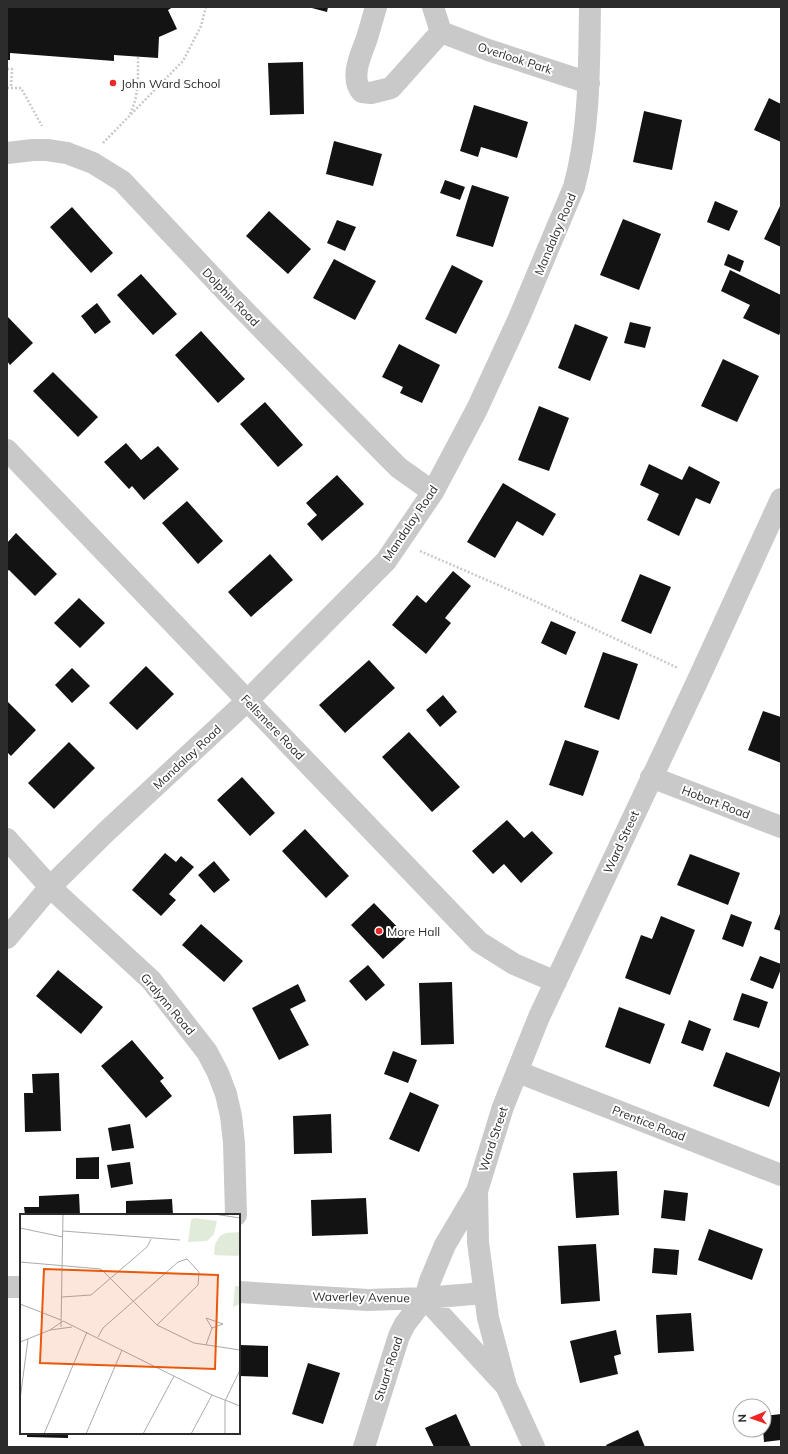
<svg xmlns="http://www.w3.org/2000/svg" width="788" height="1454" font-family="Mulish,sans-serif">
<style>
.building{fill:#131313}
.lines{fill:none;stroke-linecap:round;stroke-linejoin:round}
.path{stroke:#c9c9c9;stroke-width:2.5;stroke-dasharray:2 2;stroke-linecap:butt}
.minor{stroke:#c9c9c9;stroke-width:22}
.poi-dot{fill:#ed2725;stroke:#fff;stroke-width:1.5}
.labels{text-anchor:middle;dominant-baseline:central;stroke-width:4;stroke-linejoin:round;paint-order:stroke}
.street-label{font-size:12px;fill:#2c2c2c;stroke:#fff}
.poi-label{font-size:12px;fill:#2c2c2c;stroke:#fff;text-anchor:start}
.inset-road{fill:none;stroke:#ababab;stroke-width:1}
.view{fill:#e8590c;fill-opacity:0.15;stroke:#e8590c;stroke-width:2}
.inset-edge{fill:none;stroke:#2c2c2c;stroke-width:2}
</style>
<rect width="100%" height="100%" fill="#fff"/>
<!-- building -->
<path class="building" d="M7 7H173L168 10 177 29 159 37 158 58 114 55V61L10 53V60H7Z
M308 7H328L327 12Z
M303 62 304 114 270 115 268 63Z
M769 98 781 104V142L754 130Z
M474 105 528 122 517 158 481 147 478 157 460 151Z
M644 111 682 120 672 170 633 162Z
M334 141 382 154 373 186 326 174Z
M445 180 465 187 460 200 440 193Z
M472 185 509 197 493 247 456 236Z
M715 201 738 211 729 231 707 222Z
M781 204V247L764 239Z
M72 207 113 253 91 273 50 227Z
M269 211 311 249 288 274 246 236Z
M623 219 661 234 639 290 600 275Z
M337 220 356 227 345 251 327 243Z
M728 254 744 261 740 272 724 265Z
M334 259 376 281 355 320 313 298Z
M452 265 483 281 456 334 425 319Z
M730 270 781 295V331L779 335 743 318 750 305 721 291Z
M141 274 177 314 153 335 117 295Z
M97 303 111 322 95 334 81 316Z
M7 316 33 343 10 365 7 361Z
M630 322 651 327 645 348 624 343Z
M575 324 608 337 590 381 558 368Z
M201 331 245 379 218 403 175 355Z
M399 344 440 365 422 403 400 393 403 387 382 377Z
M723 359 759 376 737 422 701 406Z
M53 372 98 417 78 437 33 391Z
M265 402 303 445 278 467 240 424Z
M539 406 569 418 549 471 518 460Z
M126 443 141 460 158 446 179 469 144 500 132 486 129 489 104 462Z
M649 464 682 480 689 466 720 482 710 504 696 498 679 536 647 520 659 494 640 485Z
M337 475 364 504 322 541 307 524 317 515 306 503Z
M503 483 556 514 543 536 517 521 495 558 467 542Z
M187 501 223 541 198 564 162 523Z
M16 533 57 574 35 596 9 570 7 571V543Z
M270 554 293 580 251 617 228 592Z
M453 571 471 586 445 618 451 623 426 654 392 625 417 595 426 603Z
M640 574 671 587 651 634 621 621Z
M79 598 105 623 80 648 54 623Z
M551 621 576 632 566 655 541 643Z
M603 652 638 664 619 720 584 707Z
M369 660 395 688 345 733 319 705Z
M146 666 174 694 137 730 109 703Z
M72 668 90 686 72 703 55 685Z
M443 695 457 712 440 727 426 710Z
M7 701 36 730 11 756 7 752Z
M763 711 781 717V763L748 750Z
M409 732 460 787 432 812 382 757Z
M565 740 599 751 583 796 549 785Z
M69 742 95 768 54 809 28 783Z
M242 777 275 813 250 836 217 800Z
M507 820 524 838 532 831 553 853 521 883 504 864 493 874 472 851Z
M305 829 349 876 326 898 282 851Z
M165 853 176 862 181 856 194 867 169 894 176 900 161 916 132 890Z
M690 854 740 873 728 905 677 885Z
M214 861 230 880 214 893 198 875Z
M374 903 407 937 383 959 351 925Z
M781 911V931L774 929Z
M731 914 752 922 743 947 722 939Z
M661 916 695 930 670 995 625 978 641 935 652 939Z
M201 924 243 961 224 982 182 945Z
M760 956 781 964V969L773 989 750 980Z
M368 965 385 985 366 1001 349 981Z
M58 970 103 1007 81 1034 36 996Z
M452 982 454 1044 421 1045 419 983Z
M298 984 306 1001 290 1009 309 1045 279 1060 252 1008Z
M742 993 768 1002 759 1028 733 1020Z
M619 1007 665 1024 650 1064 605 1047Z
M689 1020 711 1029 703 1051 681 1043Z
M132 1040 164 1078 160 1081 172 1096 146 1118 101 1066Z
M393 1051 417 1060 408 1083 384 1074Z
M726 1052 781 1073 769 1107 713 1086Z
M59 1073 61 1131 25 1132 24 1093H33L32 1074Z
M410 1092 439 1105 419 1152 389 1139Z
M331 1114 332 1153 294 1154 293 1116Z
M130 1124 134 1148 112 1151 108 1128Z
M99 1157V1179H76V1158Z
M130 1162 133 1184 111 1188 107 1165Z
M617 1171 619 1215 576 1218 573 1173Z
M664 1190 688 1193 685 1221 661 1218Z
M79 1194 80 1215H25L24 1207H39V1196Z
M366 1198 368 1234 312 1236 311 1200Z
M172 1199 173 1215H126V1201Z
M709 1229 763 1249 752 1280 698 1260Z
M596 1244 600 1301 561 1304 558 1246Z
M654 1248 679 1250 677 1275 652 1273Z
M691 1313 694 1351 658 1353 656 1315Z
M616 1330 621 1354 614 1356 618 1374 580 1383 570 1341Z
M239 1345 268 1346V1377L239 1376Z
M308 1363 340 1373 323 1424 292 1414Z
M456 1414 471 1447H434L425 1428Z
M781 1414V1440L764 1442 763 1430H764V1416Z
M638 1430 645 1447H607L606 1445Z
M27 1433H68V1438L27 1437Z"/>
<g class="lines">
<!-- path -->
<path class="path" d="M7 69H12L11 88
M7 88H21L42 126
M130 114C139 96 138 77 138 57
M103 143 183 61 201 26 206 7
M420 551 528 598 678 668"/>
<!-- minor -->
<path class="minor" d="M376 7C373 17 370 28 367 38 362 52 349 78 362 92L371 93 391 88 441 32
M433 7 441 32
M441 32 488 50 589 83
M7 153 33 150H47L67 153 93 163 122 181 232 298 386 455 399 468 433 492
M7 450 479 942 514 964 556 982
M651 777 781 827
M7 839 50 887 151 980 207 1052 218 1073 226 1094 231 1116 234 1143 236 1215
M7 938 50 887 107 831 247 701 386 561 433 492 477 409 519 318 574 187C590 129 589 67 590 7
M518 1072 781 1175
M477 1191 478 1242 488 1318 506 1386 534 1447
M7 1287H21
M239 1292 368 1300 425 1298 484 1293
M506 1386 425 1298 430 1281 445 1245 477 1191 503 1107 539 1017 697 682 781 499
M364 1447 399 1336 405 1324 425 1298"/>
</g>
<!-- markers -->
<g class="poi-dot">
<circle cx="113" cy="83" r="4"/>
<circle cx="379" cy="931" r="4"/>
</g>
<g class="labels">
<!-- street labels -->
<g class="street-label">
<text transform="translate(515 58) rotate(18)">Overlook Park</text>
<text transform="translate(555 234) rotate(-67)">Mandalay Road</text>
<text transform="translate(231 297) rotate(46)">Dolphin Road</text>
<text transform="translate(410 523) rotate(-56)">Mandalay Road</text>
<text transform="translate(273 727) rotate(46)">Fellsmere Road</text>
<text transform="translate(187 757) rotate(-43)">Mandalay Road</text>
<text transform="translate(716 802) rotate(21)">Hobart Road</text>
<text transform="translate(621 842) rotate(-65)">Ward Street</text>
<text transform="translate(168 1004) rotate(50)">Gralynn Road</text>
<text transform="translate(649 1123) rotate(21)">Prentice Road</text>
<text transform="translate(493 1139) rotate(-72)">Ward Street</text>
<text transform="translate(361 1297) rotate(1)">Waverley Avenue</text>
<text transform="translate(388 1369) rotate(-72)">Stuart Road</text>
</g>
<!-- poi labels -->
<g class="poi-label">
<text x="121" y="83">John Ward School</text>
<text x="387" y="931">More Hall</text>
</g>
</g>
<!-- overview -->
<g transform="translate(20 1214)">
<rect width="220" height="220" fill="#fff"/>
<path d="M215 72H220V90L213 93Z" fill="#e1ebd9"/>
<path d="M174 4 197 7 194 20 187 27 168 28 171 6ZM220 18V40L217 42 194 41 195 30 200 22 206 19Z" fill="#e1ebd9"/>
<path class="inset-road" d="M194 0 220 4M0 14 43 23M43 17 160 26M0 48 81 55 137 111 174 129 220 136M42 83 71 81 127 33 131 25M0 90 41 106M41 113 43 0M30 116 43 107 192 181 220 192M78 123 83 114 158 48 167 45 179 58 178 71 137 111M0 128 30 116 52 113M186 131 192 114 203 110 186 104 192 114M0 186 8 125M24 220 67 118M66 220 102 136M123 220 154 162M171 220 192 181M205 220V187L220 156"/>
<path class="view" d="M24 55 198 61 195 155 20 149Z"/>
<rect width="220" height="220" class="inset-edge"/>
</g>
<!-- border -->
<rect width="788" height="1454" fill="none" stroke="#2c2c2c" stroke-width="16"/>
<!-- north arrow -->
<g transform="translate(752 1418) rotate(268)"><circle r="19" fill="#ffffff" stroke="#ababab"/>
<path d="M0-3L7 15L0 10L-7 15Z" fill="#ed2725"/>
<text y="-6" font-size="11" font-weight="bold" text-anchor="middle" fill="#2c2c2c">N</text>
</g>
</svg>
